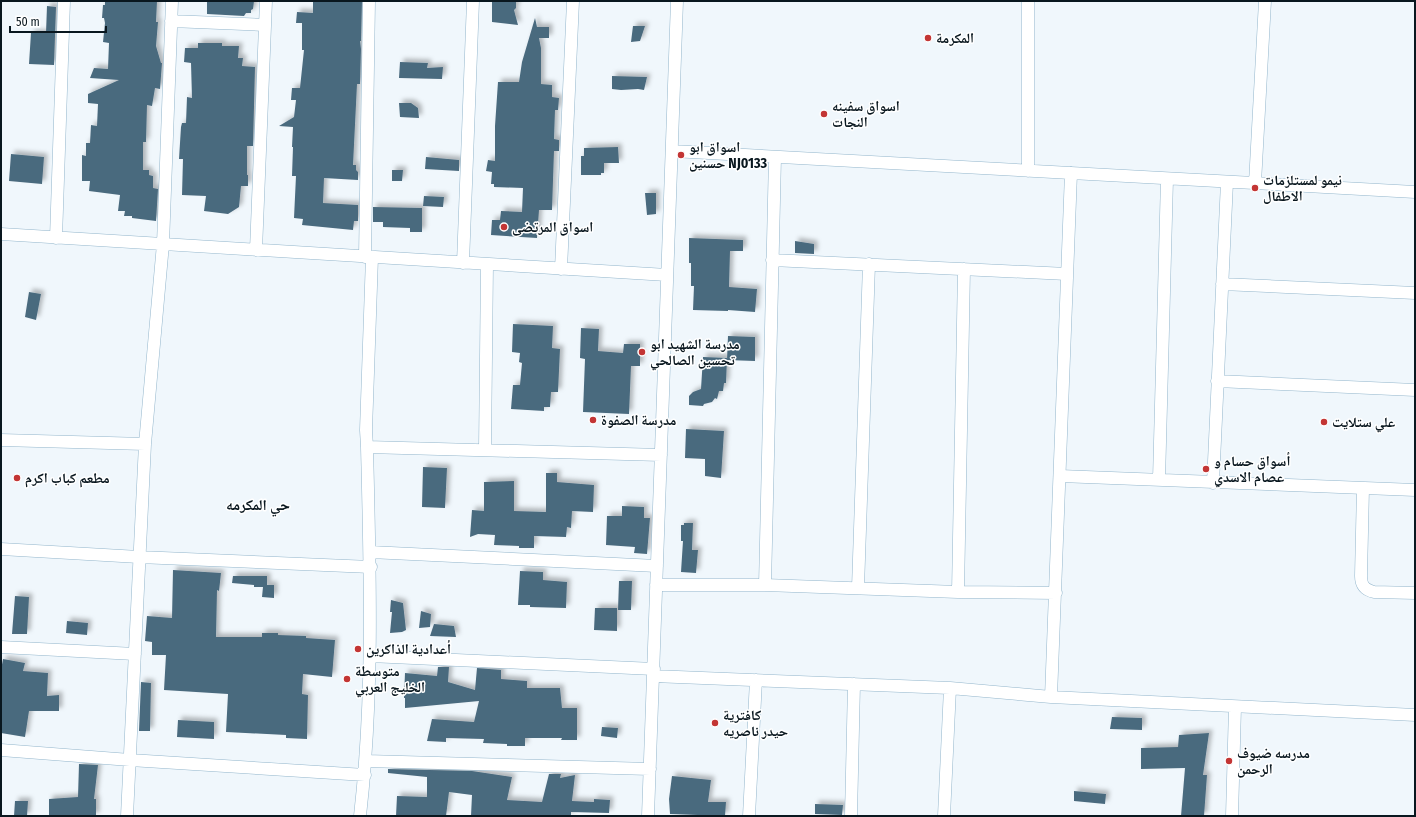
<svg xmlns="http://www.w3.org/2000/svg" width="1416" height="817" font-family="'Fira Sans Condensed','Noto Naskh Arabic',sans-serif">
<style>
.building{fill:#4a6a7e;filter:url(#shadow)}
.lines{fill:none;stroke-linecap:round;stroke-linejoin:round}
.minor-casing{stroke:#93b6cc;stroke-width:13}
.minor{stroke:#fff;stroke-width:12}
.poi-dot{fill:#c33534;stroke:#fff;stroke-width:1.5}
.labels{text-anchor:middle;dominant-baseline:central;stroke-width:3;stroke-linejoin:round;paint-order:stroke}
.poi-label{font-size:14px;font-weight:bold;fill:#09171f;stroke:#fff;text-anchor:start}
.neighbourhood-label{font-size:15px;font-weight:bold;fill:#09171f;stroke:#fff}
</style>
<defs>
<filter id="shadow"><feDropShadow dx="3.5" dy="-3.5" stdDeviation="2" flood-color="#0004"/></filter>
</defs>
<rect width="100%" height="100%" fill="#f0f7fc"/>
<!-- building -->
<path class="building" d="M105 1H157L156 22H158L156 46 161 63H162L160 89 155 88 152 106 147 105 146 142H143V170H149V175L153 176V188L158 189 156 221 132 218V216H124L125 211H118L120 195 89 191 90 181H82V155L86 156V143H90L91 125 97 126 98 104 88 103V94L119 80 90 78 94 68 108 69 109 43 103 42 105 23 104 18H102L103 5H105Z
M212 1H254L253 9 251 10V13H246L244 16 207 14V2H212Z
M319 1H362L361 41H360L361 49 360 84H357L353 165H356V170L358 172V180L324 178 323 203 358 205V221H354L353 230 302 225 303 219 294 218 296 176H292L293 147H292L293 127 279 126 294 117 296 100H291L292 88H300L304 50H302V23H296L297 12 313 13V2H319Z
M492 1H516V8L514 10 518 25 492 22Z
M47 6 56 7 54 65 29 64 31 33H46Z
M535 18 537 27H549V38H539L541 48V84L552 85V97L559 98 558 110H555L554 139 559 140V151H554L552 210H539L537 238 491 235 492 220H500L501 211 522 212 523 188 494 187V184H491L492 172 486 171 488 160 495 161V126L498 82H519L522 62Z
M633 26H645L640 41 631 42Z
M198 43H222V46H239L238 58H243L242 66 255 67 253 146H247V175H248V186H241L239 207 228 214 204 211 206 196 182 195 183 159H179L181 127 182 123H186L187 97 192 98 191 63 184 62 185 48H198Z
M400 62 428 63 427 68 443 67 442 79 399 78Z
M612 76 647 77 644 90 638 89 621 90 612 89Z
M399 103H411L418 108 419 118 400 117Z
M618 147 619 163H604V173H601V175H581V156H584V148Z
M11 154 44 157 42 184 9 181Z
M426 157 459 160V171L425 169Z
M392 170H403L402 181H392Z
M645 193H656V214L647 215Z
M424 196 444 197 443 207 423 206Z
M373 207 422 208V232H410V228L383 227V222H373Z
M689 238 743 240V251H730L729 287 757 289 755 312 728 310V311L693 310 694 286H691V263H689Z
M795 241 814 244V254L795 253Z
M29 292 41 294 36 320 25 317Z
M513 324 553 326 552 348 560 349 558 392H551L550 407H544V411L511 409 513 385H520L522 363 519 362 520 353 512 352Z
M581 328 599 329 598 351 623 353 624 344H640V366H631L629 414 583 412 585 359 580 358Z
M728 336 755 337V361L727 360Z
M703 357 727 358 726 383H724L723 391H719L717 399 715 398 712 402 704 404 703 406 689 405V396L693 392 701 389Z
M686 429 724 431 721 478 705 476V459L685 458Z
M423 467 447 468 445 508 422 507Z
M546 473H557V482L594 485 593 512 572 511 571 528 567 527 566 537 534 536V548H519V546L494 545 495 535 478 534 470 537 472 510 484 511V482L514 481V511L546 512Z
M622 506 644 507V518H650L647 554 634 553 635 547 606 545 607 516H622Z
M684 523H693L692 550H698L696 573 681 572 683 541H681V525H684Z
M173 570 221 573 219 591 217 590 216 637H262V633H278V635L306 636V638L335 640 332 677 303 674 302 694 308 695 307 739 286 738V735L226 732 228 694 164 690 166 655H152V642L145 641 147 616 172 618Z
M520 571 543 572V580L567 582 566 608 530 607V605H518Z
M233 576H267V585H274V598L262 597 263 587H254V585L232 583Z
M619 581H632L631 610H618Z
M15 596 29 597 27 634H12Z
M391 600 403 603 406 630 402 632 390 633 392 612H390Z
M595 608H617V631L594 630Z
M421 611 431 614 430 627 419 628Z
M67 621 88 623 87 635 66 633Z
M434 624 454 626 456 637 430 636Z
M3 659 25 663 23 671 48 673 47 696 59 695V711H29L25 737 1 733V670Z
M438 667H449L448 682 475 690 477 668 501 670V679L527 681V688H560L562 708H577V740H561L562 738H525V746H507V744L483 743 484 739 446 738V742L427 741 432 719 474 722 479 701 405 708V698H404L405 673 437 676Z
M141 682 151 683 150 731H139Z
M1112 717 1142 718V730L1110 729Z
M178 720 214 722V739L177 737Z
M602 727 618 728 617 738 601 736Z
M1209 733 1203 775H1207L1204 816H1181L1185 768 1141 769V748L1178 747 1179 735Z
M79 764 98 765 94 799H96V816H49V799L78 797Z
M388 769 472 771 512 777 507 800 542 802 549 774H561L560 778 575 775 572 801 594 802V799L610 800 609 813 571 812V816H471L472 795 449 792 446 816H396L397 796 427 797V777L388 773Z
M672 776 711 780 708 802H726L725 816 670 814 669 799Z
M1074 791 1106 794 1105 804 1074 801Z
M15 801H28L27 816H14Z
M815 804 843 805 842 815 815 814Z"/>
<g class="lines">
<!-- minor casing -->
<g class="minor-casing">
<path id="minor" d="M1028 1V171
M171 21 265 25
M672 151 1415 192
M1255 183 1265 1
M1 234 667 275
M56 238 64 1
M256 250 266 1
M365 257 369 1
M372 257 366 430 367 447 661 455
M772 260 1067 274
M463 263 473 1
M561 269 573 1
M1222 284 1415 293
M1217 381 1415 390
M1 440 145 444
M485 449 487 264
M1060 476 1415 490
M1159 480 1167 179
M1213 483 1227 182
M1363 488 1361 576C1361 586 1365 590 1374 592L1415 593
M1 549 139 557 371 567
M370 552 657 566
M656 585H765L958 592 1056 593
M765 585 775 157
M858 588 869 264
M958 592 964 269
M1 647 135 654
M370 656 654 669
M653 676 950 688 1051 697 1415 715
M1051 697 1071 173
M1 750 130 760 365 775
M366 761 650 769
M127 816 145 444 163 244 172 1
M360 816C374 693 370 570 367 447
M648 816 677 1
M749 816 756 680
M851 816 854 684
M944 816 950 688
M1232 816 1235 707"/>
</g>
<!-- minor -->
<use href="#minor" class="minor"/>
</g>
<!-- markers -->
<g class="poi-dot">
<circle cx="928" cy="38" r="4"/>
<circle cx="824" cy="114" r="4"/>
<circle cx="681" cy="155" r="4"/>
<circle cx="1255" cy="188" r="4"/>
<circle cx="504" cy="227" r="4"/>
<circle cx="642" cy="352" r="4"/>
<circle cx="593" cy="420" r="4"/>
<circle cx="1324" cy="422" r="4"/>
<circle cx="1206" cy="469" r="4"/>
<circle cx="17" cy="478" r="4"/>
<circle cx="358" cy="649" r="4"/>
<circle cx="347" cy="679" r="4"/>
<circle cx="715" cy="723" r="4"/>
<circle cx="1229" cy="761" r="4"/>
</g>
<g class="labels">
<!-- poi labels -->
<g class="poi-label">
<text x="936" y="38">المكرمة</text>
<text x="832" y="106">اسواق سفينه<tspan x="832" dy="16">النجات</tspan></text>
<text x="689" y="147">اسواق ابو<tspan x="689" dy="16">حسنين NJ0133</tspan></text>
<text x="1263" y="180">نيمو لمستلزمات<tspan x="1263" dy="16">الاطفال</tspan></text>
<text x="512" y="227">اسواق المرتضى</text>
<text x="650" y="344">مدرسة الشهيد ابو<tspan x="650" dy="16">تحسين الصالحي</tspan></text>
<text x="601" y="420">مدرسة الصفوة</text>
<text x="1332" y="422">علي ستلايت</text>
<text x="1214" y="461">أسواق حسام و<tspan x="1214" dy="16">عصام الاسدي</tspan></text>
<text x="25" y="478">مطعم كباب اكرم</text>
<text x="366" y="649">أعدادية الذاكرين</text>
<text x="355" y="671">متوسطة<tspan x="355" dy="16">الخليج العربي</tspan></text>
<text x="723" y="715">كافترية<tspan x="723" dy="16">حيدر ناصريه</tspan></text>
<text x="1237" y="753">مدرسه ضيوف<tspan x="1237" dy="16">الرحمن</tspan></text>
</g>
<!-- neighbourhood labels -->
<g class="neighbourhood-label">
<text x="258" y="505">حي المكرمه</text>
</g>
</g>
<!-- border -->
<rect width="1416" height="817" fill="none" stroke="#09171f" stroke-width="4"/>
<!-- scale -->
<path d="M10 26v6h96v-6" fill="none" stroke="#09171f" stroke-width="2"/>
<text x="16" y="26" font-size="12" fill="#09171f" stroke="#ffffff" stroke-width="3" paint-order="stroke">50 m</text>
</svg>
